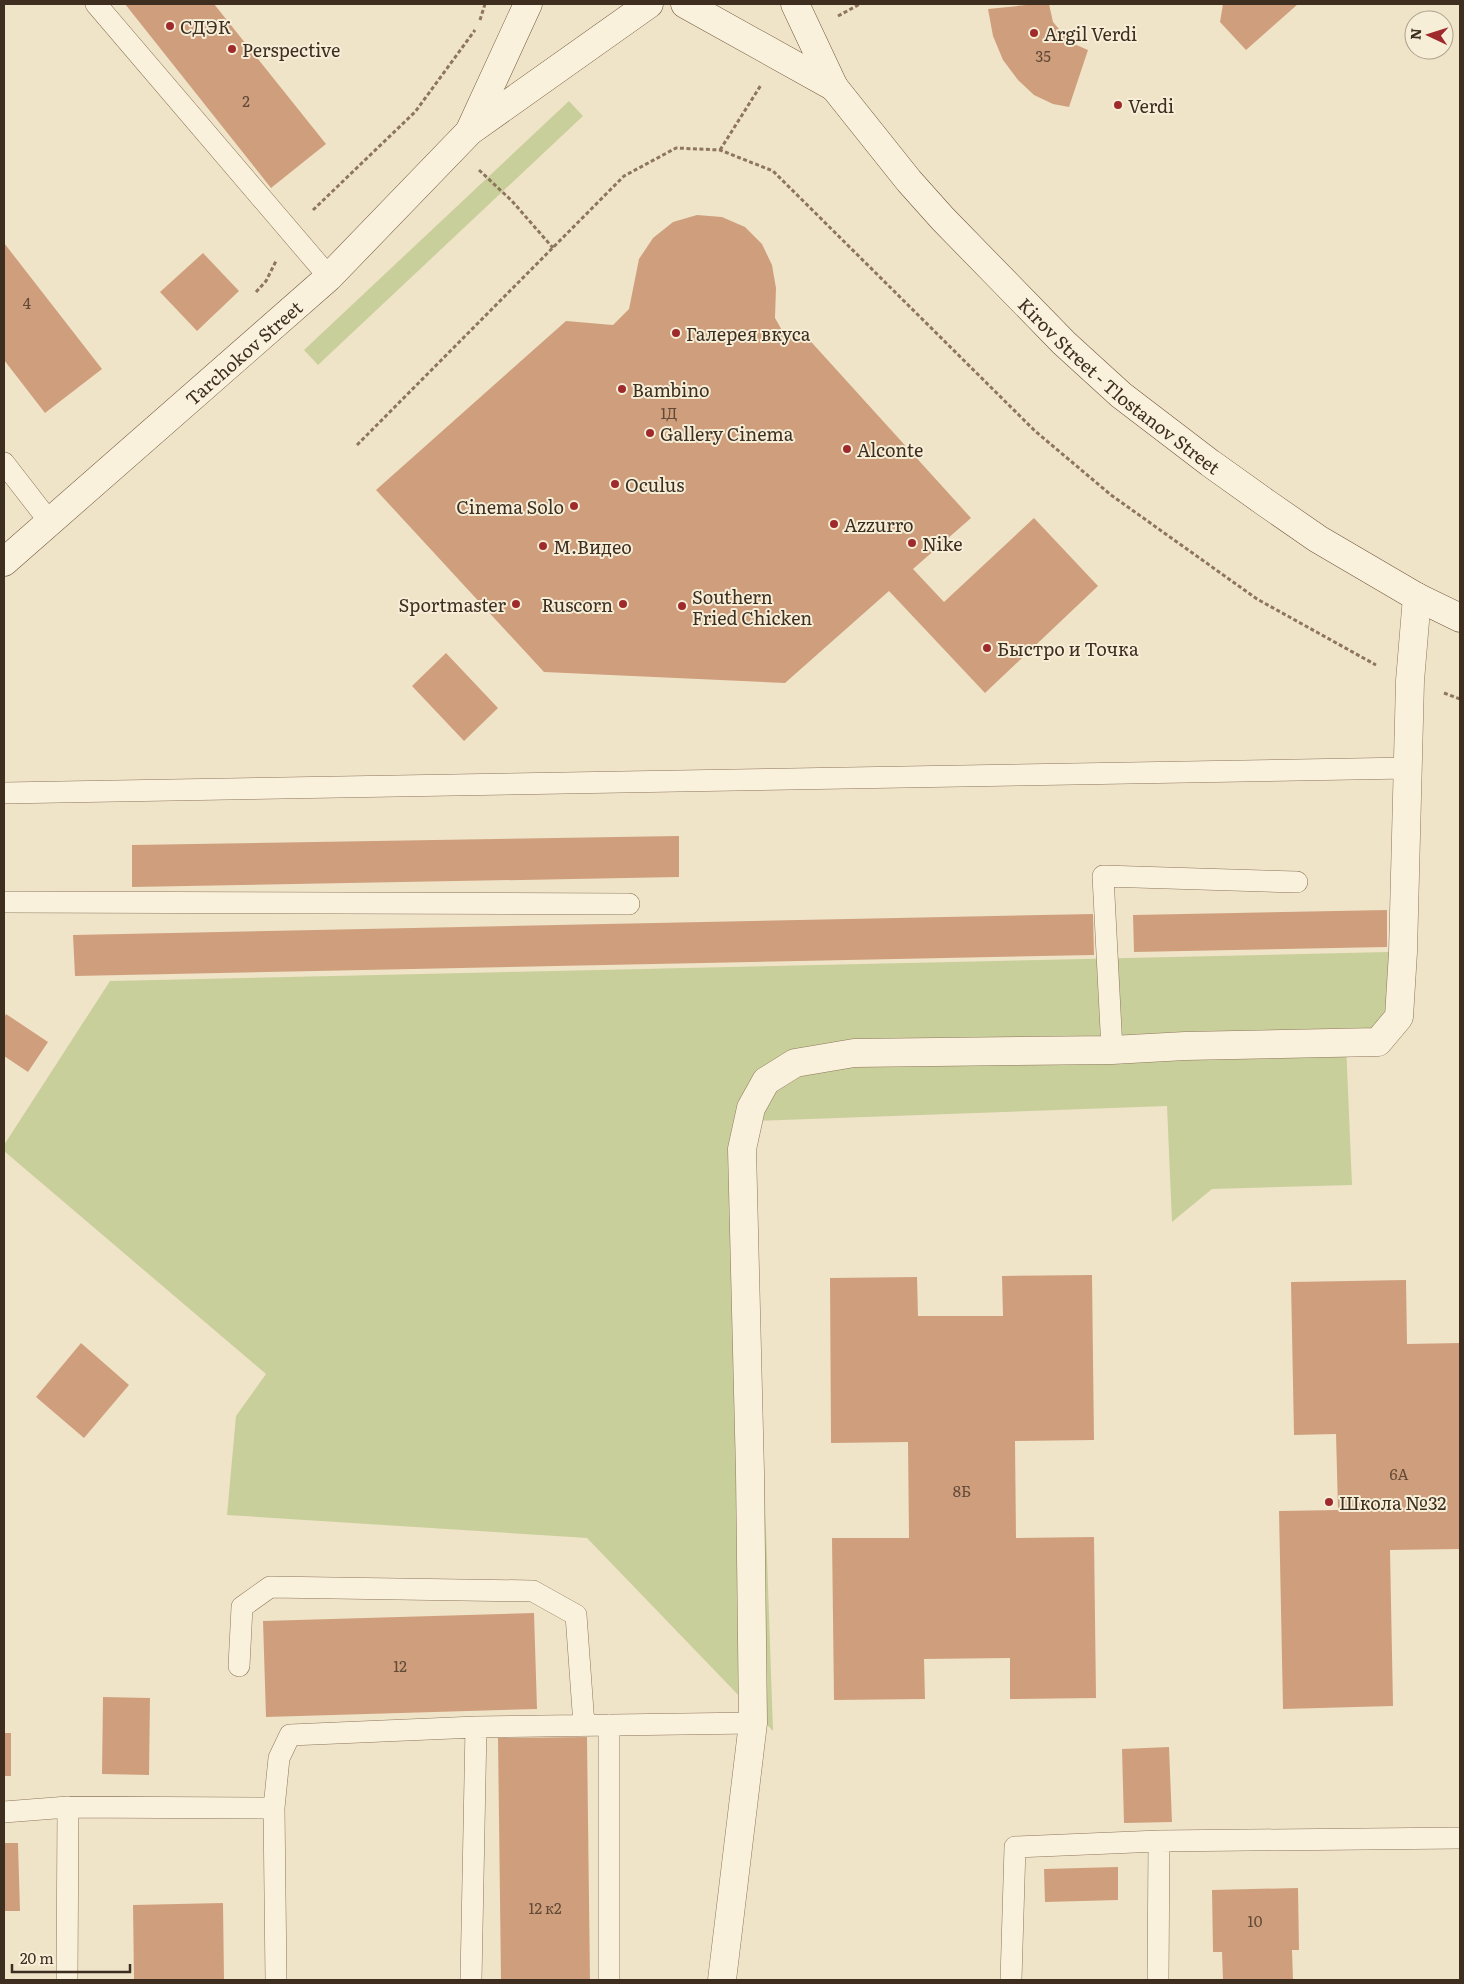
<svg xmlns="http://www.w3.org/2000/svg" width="1464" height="1984" font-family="Literata,serif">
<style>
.green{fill:#c9cf9b}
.building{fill:#cf9f7d}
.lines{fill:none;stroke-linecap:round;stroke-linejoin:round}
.lane-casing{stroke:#8d765c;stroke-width:22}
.street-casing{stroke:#8d765c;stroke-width:29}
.secondary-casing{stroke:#6f573f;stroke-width:29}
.path{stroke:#8d765c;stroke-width:3;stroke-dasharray:4 2.5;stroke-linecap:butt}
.lane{stroke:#faf1dc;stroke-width:21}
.street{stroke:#faf1dc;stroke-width:28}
.secondary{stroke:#faf1dc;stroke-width:28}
.poi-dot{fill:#9e2a2b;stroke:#f7eed8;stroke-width:2}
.labels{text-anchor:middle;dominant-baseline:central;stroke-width:4;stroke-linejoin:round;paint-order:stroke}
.number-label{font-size:15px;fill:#624a37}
.poi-label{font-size:18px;fill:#3d2e20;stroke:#f7eed8;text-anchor:start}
.street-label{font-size:18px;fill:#3d2e20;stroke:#f7eed8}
</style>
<rect width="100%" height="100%" fill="#f0e4c8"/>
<!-- green -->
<path class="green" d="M569 101 583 116 318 365 304 350Z
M1388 952H1403L1399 1017 1346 1043 1352 1185 1212 1189 1172 1222 1167 1106 752 1121 773 1731 587 1538 227 1515 236 1416 266 1374 4 1151V1145L110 981Z"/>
<!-- building -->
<path class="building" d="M125 4H214L326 144 271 188Z
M1036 4H1049L1053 22 1064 35 1074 44 1088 50 1069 107 1053 104 1034 95 1018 80 1003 60 993 36 988 9Z
M1223 4H1298L1246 50 1220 22Z
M697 215 722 217 745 227 762 244 772 265 776 288 775 318 783 332 804 334 971 518 913 569 944 602 1034 518 1098 586 985 693 889 591 785 683 544 672 376 490 566 321 613 325 629 309 639 259 653 238 673 222Z
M4 243 102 369 45 413 4 360Z
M203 253 239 291 197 331 160 292Z
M446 653 498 708 464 741 412 686Z
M679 836V877L132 887V845Z
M1387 910V947L1134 952 1133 915Z
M1093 914 1094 955 75 976 73 935Z
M6 1014 48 1042 28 1072 4 1056V1018Z
M1092 1275 1094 1440 1015 1441 1016 1538 1094 1537 1096 1698 1010 1699V1658L924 1659 925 1699 834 1700 832 1538H909L908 1442 831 1443 830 1278 917 1277 918 1316H1003L1002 1276Z
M1406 1280 1407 1344 1460 1343V1549L1390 1550 1393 1706 1283 1709 1279 1511 1338 1510 1336 1434 1294 1435 1291 1282Z
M81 1343 129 1385 84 1438 36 1397Z
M534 1613 537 1709 266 1717 263 1621Z
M103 1697 150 1698 149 1775 102 1774Z
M4 1733H11V1776H4Z
M587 1737 590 1980H501L498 1738Z
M1169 1747 1172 1822 1124 1823 1122 1749Z
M4 1843H18L20 1911H4Z
M1118 1867V1900L1045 1902 1044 1869Z
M1298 1888 1299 1950H1292L1293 1980H1223L1222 1952H1213L1212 1890Z
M223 1903 224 1980H134L133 1905Z"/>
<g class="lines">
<!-- lane casing -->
<g class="lane-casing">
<path id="lane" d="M96 4 329 277
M4 463 49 521
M4 793 1408 768
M4 902 629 904
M1112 1050 1103 876 1297 882
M239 1666 242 1607 270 1587 533 1591 576 1615 584 1725
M609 1725V1980
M274 1808 279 1758 290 1735 476 1727
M4 1812 68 1807
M67 1980 68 1807 274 1808 276 1980
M471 1980 476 1727 753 1723
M1011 1980 1015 1847 1159 1841 1460 1838
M1158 1980 1159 1841"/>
</g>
<!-- street casing -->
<g class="street-casing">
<path id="street" d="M722 1980 753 1723 750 1472 742 1149 751 1108 766 1081 795 1063 854 1053 1112 1050 1185 1046 1378 1042 1399 1017 1403 952 1410 681 1417 597"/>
</g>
<!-- secondary casing -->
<g class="secondary-casing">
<g id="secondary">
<path d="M685 4 834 87"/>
<path id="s1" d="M795 4 834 87 909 181 943 219 1064 343 1121 395 1210 463 1266 503 1318 539 1417 597 1460 618"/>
<path d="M470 130 528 4"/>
<path id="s2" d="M4 562 329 277 470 131 649 4"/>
</g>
</g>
<!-- path -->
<path class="path" d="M838 16 860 4
M480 20 485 4
M720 150 761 85
M479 170 512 201 553 248
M313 210 415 112 475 30
M256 292 266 281 276 261
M357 445 624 176 676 148 720 150 773 171 1035 431 1111 495 1257 599 1376 665
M1444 693 1460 699"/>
<!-- lane -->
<use href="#lane" class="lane"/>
<!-- street -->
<use href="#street" class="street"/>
<!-- secondary -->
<use href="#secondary" class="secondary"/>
</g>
<!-- markers -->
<g class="poi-dot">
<circle cx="170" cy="26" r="5"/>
<circle cx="1034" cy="33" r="5"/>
<circle cx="232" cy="49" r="5"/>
<circle cx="1118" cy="105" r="5"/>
<circle cx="676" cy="333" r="5"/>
<circle cx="622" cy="389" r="5"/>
<circle cx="650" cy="433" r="5"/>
<circle cx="847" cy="449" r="5"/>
<circle cx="615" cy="484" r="5"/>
<circle cx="574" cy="506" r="5"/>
<circle cx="834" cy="524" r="5"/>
<circle cx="912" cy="543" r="5"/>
<circle cx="543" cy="546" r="5"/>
<circle cx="516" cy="604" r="5"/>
<circle cx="623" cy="604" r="5"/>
<circle cx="682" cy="606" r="5"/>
<circle cx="987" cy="648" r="5"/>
<circle cx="1329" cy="1502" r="5"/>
</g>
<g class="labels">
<!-- number labels -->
<g class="number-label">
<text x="1043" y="55">35</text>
<text x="246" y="100">2</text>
<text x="27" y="302">4</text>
<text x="669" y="412">1Д</text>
<text x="1399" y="1473">6А</text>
<text x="962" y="1490">8Б</text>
<text x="400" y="1665">12</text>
<text x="545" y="1907">12 к2</text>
<text x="1255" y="1920">10</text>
</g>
<!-- poi labels -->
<g class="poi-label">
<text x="180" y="26">СДЭК</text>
<text x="1044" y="33">Argil Verdi</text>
<text x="242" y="49">Perspective</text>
<text x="1128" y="105">Verdi</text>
<text x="686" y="333">Галерея вкуса</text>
<text x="632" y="389">Bambino</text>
<text x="660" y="433">Gallery Cinema</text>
<text x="857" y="449">Alconte</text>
<text x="625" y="484">Oculus</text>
<text x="564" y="506" text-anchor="end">Cinema Solo</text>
<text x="844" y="524">Azzurro</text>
<text x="922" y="543">Nike</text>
<text x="553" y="546">М.Видео</text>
<text x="692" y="596">Southern<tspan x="692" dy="21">Fried Chicken</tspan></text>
<text x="506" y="604" text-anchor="end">Sportmaster</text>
<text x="613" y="604" text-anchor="end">Ruscorn</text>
<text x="997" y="648">Быстро и Точка</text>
<text x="1339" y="1502">Школа №32</text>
</g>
<!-- street labels -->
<g class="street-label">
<text stroke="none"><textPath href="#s2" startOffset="318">Tarchokov Street</textPath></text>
<text stroke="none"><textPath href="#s1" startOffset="506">Kirov Street - Tlostanov Street</textPath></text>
</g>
</g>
<!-- border -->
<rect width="1464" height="1984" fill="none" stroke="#3d2e20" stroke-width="10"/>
<!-- north arrow -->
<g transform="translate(1429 35) rotate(274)"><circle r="24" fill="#f7eed8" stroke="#ada18e"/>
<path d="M0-4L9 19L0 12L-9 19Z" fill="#9e2a2b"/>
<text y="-8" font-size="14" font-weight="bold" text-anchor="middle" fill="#3d2e20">N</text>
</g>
<!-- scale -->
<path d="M12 1964v8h118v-8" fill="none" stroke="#3d2e20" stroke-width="2.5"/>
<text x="20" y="1964" font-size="15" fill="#3d2e20" stroke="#f7eed8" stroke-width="4" paint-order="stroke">20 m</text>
</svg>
